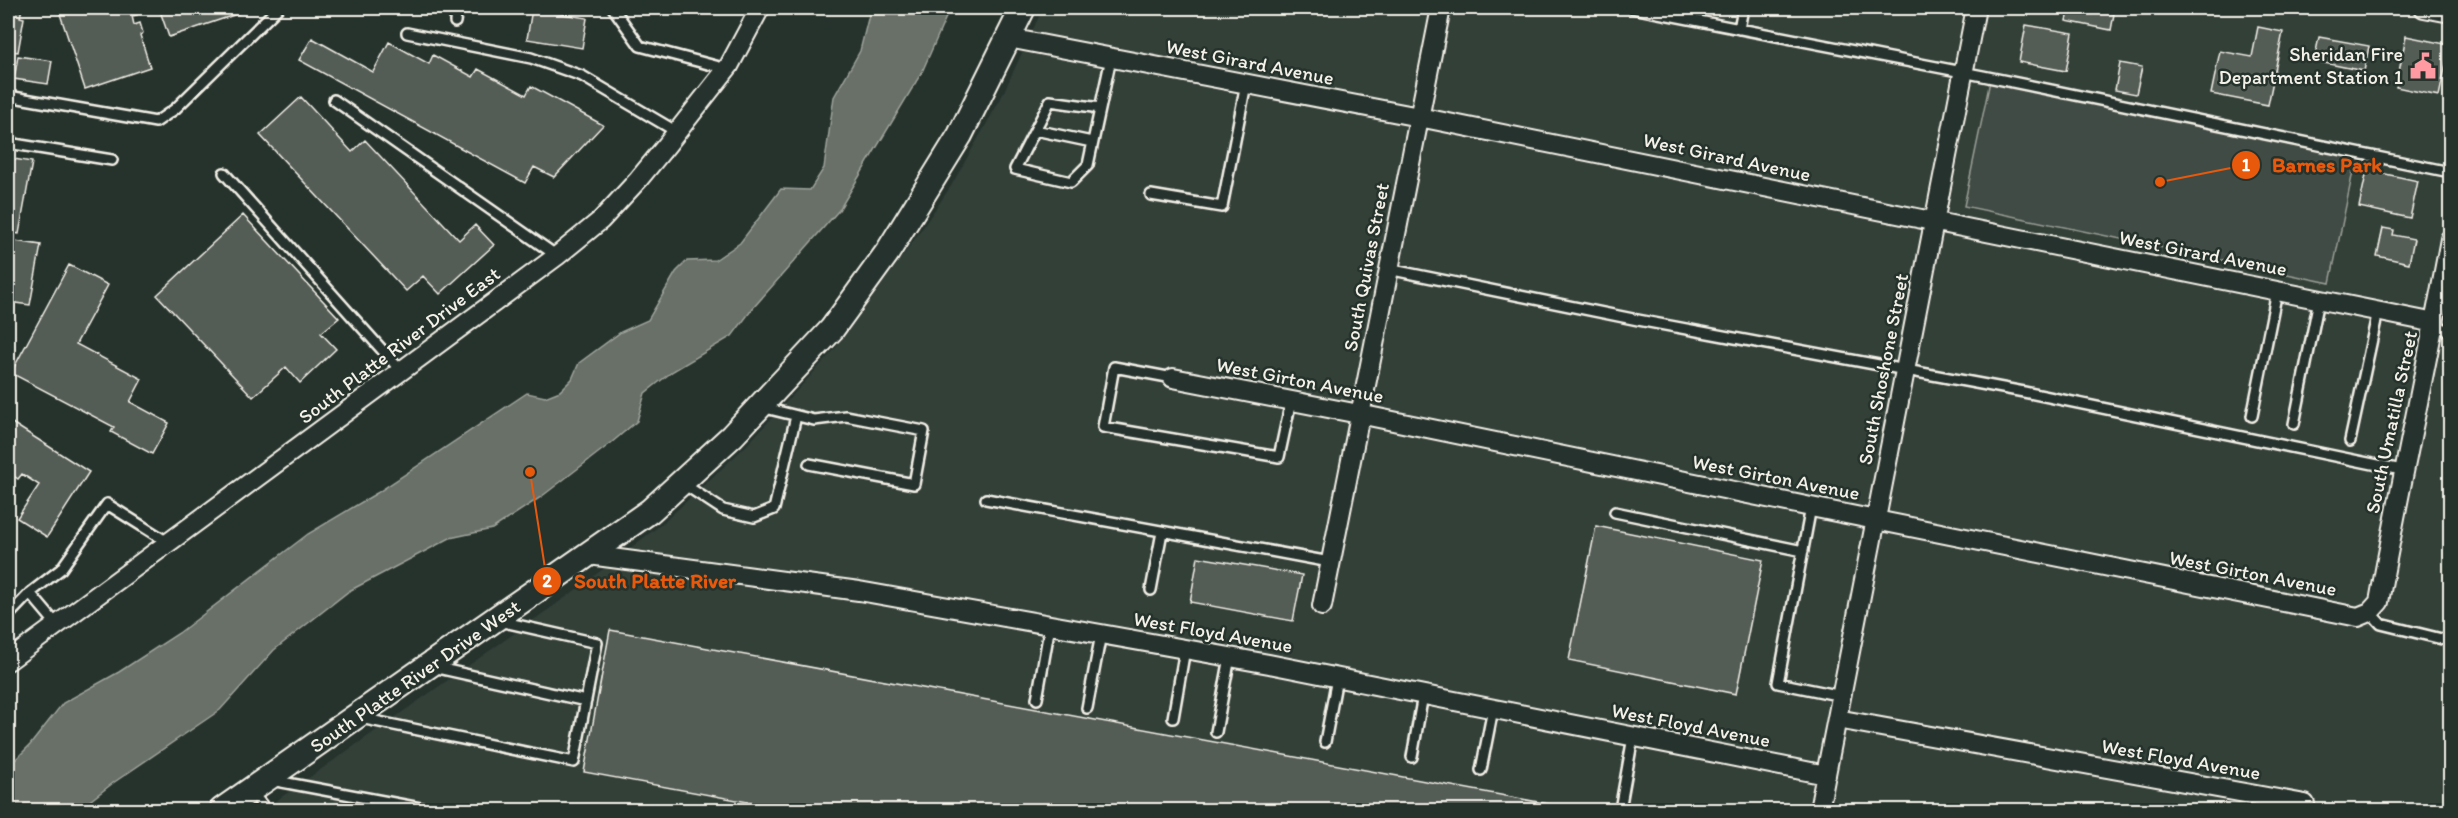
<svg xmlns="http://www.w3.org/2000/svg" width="2458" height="818" font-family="Itim,sans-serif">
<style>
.built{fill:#333f39}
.green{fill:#414b45;stroke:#9a9e96;stroke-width:1.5}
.water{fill:#676f68;stroke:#9fa39b;stroke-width:1.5}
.building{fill:#525c55;stroke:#f4f1e8;stroke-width:1.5}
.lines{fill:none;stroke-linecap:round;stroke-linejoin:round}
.lane-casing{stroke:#f4f1e8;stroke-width:14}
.street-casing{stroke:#f4f1e8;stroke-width:22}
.secondary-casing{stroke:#f4f1e8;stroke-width:28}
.lane{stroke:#26332d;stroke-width:9}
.street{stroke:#26332d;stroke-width:18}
.secondary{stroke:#26332d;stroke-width:24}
.labels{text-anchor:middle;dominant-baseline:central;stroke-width:5;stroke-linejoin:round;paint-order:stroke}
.poi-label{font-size:20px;fill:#f4f1e8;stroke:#26332d;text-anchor:end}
.street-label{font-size:20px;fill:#f4f1e8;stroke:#26332d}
.leader{fill:none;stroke:#e8590c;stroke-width:2}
.callout-dot{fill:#e8590c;stroke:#26332d;stroke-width:2}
.mark-label{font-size:18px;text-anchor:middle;font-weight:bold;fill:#fff}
.callout-label{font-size:21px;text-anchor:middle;font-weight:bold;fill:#e8590c;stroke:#26332d;stroke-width:5;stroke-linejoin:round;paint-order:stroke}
</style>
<rect width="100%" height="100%" fill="#26332d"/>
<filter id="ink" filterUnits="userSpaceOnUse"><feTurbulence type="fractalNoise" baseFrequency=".0167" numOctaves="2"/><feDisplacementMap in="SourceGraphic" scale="12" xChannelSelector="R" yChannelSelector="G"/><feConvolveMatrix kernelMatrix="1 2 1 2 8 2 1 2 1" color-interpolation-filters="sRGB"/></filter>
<g filter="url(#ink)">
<!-- built -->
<path class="built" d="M1043 8H2450V810H263L569 595 663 523 746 446 834 350 917 236 951 186 1000 100Z"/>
<!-- green -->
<path class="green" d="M1990 81 2356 157 2330 283 1964 206Z"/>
<!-- water -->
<path class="water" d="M876 8H950L922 72 839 210 753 308 732 336 673 371 645 393 637 421 611 443 541 497 492 529 450 538 349 591 274 650 220 710 113 783 78 810H8V767L30 745 63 703 119 672 179 633 308 534 377 493 527 393 545 397 560 391 572 379 579 363 621 332 648 320 676 272 687 261 715 260 740 243 781 189 810 190 824 168 834 97 860 51 869 15Z"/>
<!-- building -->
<path class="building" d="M8 8H22L20 17 24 18 18 52 11 51 10 55 8 54Z
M58 8H134L137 15 132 16 134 25 140 23 143 33 140 35 150 67 85 89Z
M159 8H238L240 13 169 37Z
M2069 8H2099V11L2114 14 2111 30 2066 21Z
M532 9 587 18 582 48 527 39Z
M2026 25 2073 33 2066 71 2019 62Z
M2258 27 2283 32 2268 105 2211 94 2220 51 2252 57Z
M2406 36 2450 45 2439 96 2396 87Z
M2319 37 2369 46 2364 71 2314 61Z
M312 38 373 72 389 42 429 64 433 55 473 77 478 69 526 95 531 86 603 125 554 177 534 167 525 183 299 60Z
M18 56 52 61 48 84 14 79Z
M2120 63 2142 67 2136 94 2115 90Z
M301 97 352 152 365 140 459 240 475 225 494 245 440 294 423 276 406 291 260 135Z
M8 158 32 162 19 234 8 232Z
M2367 170 2418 181 2410 218 2359 207Z
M243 215 339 318 321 333 336 349 300 383 286 367 253 397 157 295Z
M2383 228 2394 230 2393 235 2414 239 2409 263 2377 256Z
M8 240 41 245 30 305 8 302Z
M69 265 108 285 76 344 142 379 130 402 169 423 152 454 111 432 114 427 11 373Z
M9 421 89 472 47 537 17 518 39 485 22 474 18 479 8 472Z
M1596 526 1763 560 1736 694 1569 660Z
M1198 557 1302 575 1293 621 1190 602Z
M610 630 1581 810H792L584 772Z"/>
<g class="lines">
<!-- lane casing -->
<g class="lane-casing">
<path id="lane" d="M613 8 640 46 727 69
M1632 8 1983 76 2450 172
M455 22 457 8
M1739 29 1743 8
M407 33 531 58 582 76 677 132
M8 96 156 122 175 109 278 8
M334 100 557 256
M1100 108 1050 101 1015 169 1071 182 1088 165 1111 58
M1035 130 1092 142
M8 143 112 160
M224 173 401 371
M1151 195 1222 207 1246 84
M1388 269 1638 320 2024 392 2402 470
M2434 327 2450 330
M1173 378 1114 367 1103 427 1279 457 1291 401
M761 407 814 420 846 416 924 431 914 484 809 464
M2252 416 2277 291
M2294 424 2319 300
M2350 441 2378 311
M682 483 723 510 754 517 774 509 796 416
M986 499 1330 562
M1811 507 1778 683 1842 696
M1615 512 1803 551
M1151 590 1162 532
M30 593 57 625
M2370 612 2381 624 2450 641
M8 616 30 593 61 569 107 504 169 543
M433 667 586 701
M1037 699 1050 625
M1087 708 1101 634
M360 718 574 762 597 643 499 621
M1173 718 1185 649
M1216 732 1230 657
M1325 742 1337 678
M1412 757 1423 695
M1481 770 1493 709
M271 780 431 810
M251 791 266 810
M1621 804 1633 737"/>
</g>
<!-- street casing -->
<g class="street-casing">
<path id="street" d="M2424 8 2450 13
M1009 38 1419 117 2435 323
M1173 378 1359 414 1811 507 2358 617 2370 612 2379 602C2401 480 2428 360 2450 239
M589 555 859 591 1269 664 1826 775
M1322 606 1441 8
M8 661 557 256 601 220 638 180 666 146 729 66 760 8
M1837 719 2305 804
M1819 810 1976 8"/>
</g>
<!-- secondary casing -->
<g class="secondary-casing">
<path id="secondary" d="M222 810 650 511 732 436 832 329 887 253 960 135 1023 8"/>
</g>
<!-- lane -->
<use href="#lane" class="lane"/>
<!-- street -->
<use href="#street" class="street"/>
<!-- secondary -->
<use href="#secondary" class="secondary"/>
</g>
</g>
<!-- icons -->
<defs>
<g id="civic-bare" transform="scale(2.07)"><path d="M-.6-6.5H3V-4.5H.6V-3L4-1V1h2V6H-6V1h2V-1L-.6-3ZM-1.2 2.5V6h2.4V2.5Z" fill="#ff9aa2" stroke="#26332d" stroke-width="2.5" paint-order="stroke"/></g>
</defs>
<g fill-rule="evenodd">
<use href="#civic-bare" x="2423" y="66"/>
</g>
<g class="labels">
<!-- poi labels -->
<g class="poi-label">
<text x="2403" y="54">Sheridan Fire<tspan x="2403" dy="23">Department Station 1</tspan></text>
</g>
<!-- street labels -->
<g class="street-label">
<text transform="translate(1250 62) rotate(11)">West Girard Avenue</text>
<text transform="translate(1727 157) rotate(12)">West Girard Avenue</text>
<text transform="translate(2203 253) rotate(11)">West Girard Avenue</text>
<text transform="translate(1366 267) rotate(-79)">South Quivas Street</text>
<text transform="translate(399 345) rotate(-37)">South Platte River Drive East</text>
<text transform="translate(1883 369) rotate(-79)">South Shoshone Street</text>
<text transform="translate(1300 380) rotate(11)">West Girton Avenue</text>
<text transform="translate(2391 422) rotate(-78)">South Umatilla Street</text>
<text transform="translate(1776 477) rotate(11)">West Girton Avenue</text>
<text transform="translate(2253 573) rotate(11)">West Girton Avenue</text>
<text transform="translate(1213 632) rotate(10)">West Floyd Avenue</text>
<text transform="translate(415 676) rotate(-35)">South Platte River Drive West</text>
<text transform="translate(1691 725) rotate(11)">West Floyd Avenue</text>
<text transform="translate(2181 759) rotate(10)">West Floyd Avenue</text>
</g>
</g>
<!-- callouts -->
<path class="leader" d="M2160 182L2246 165M530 472L547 581"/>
<g class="callout-dot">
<circle cx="2160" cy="182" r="6"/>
<circle cx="530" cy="472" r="6"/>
<circle cx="2246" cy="165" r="15"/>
<circle cx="547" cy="581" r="15"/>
</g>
<g class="mark-label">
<text x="2246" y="171">1</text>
<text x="547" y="587">2</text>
</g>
<g class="callout-label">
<text x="2327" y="172">Barnes Park</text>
<text x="655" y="588">South Platte River</text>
</g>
<!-- margin -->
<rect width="2458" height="818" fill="none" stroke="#26332d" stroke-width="30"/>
<rect x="15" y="15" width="2428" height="788" fill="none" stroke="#f4f1e8" stroke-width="2" filter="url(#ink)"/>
</svg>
